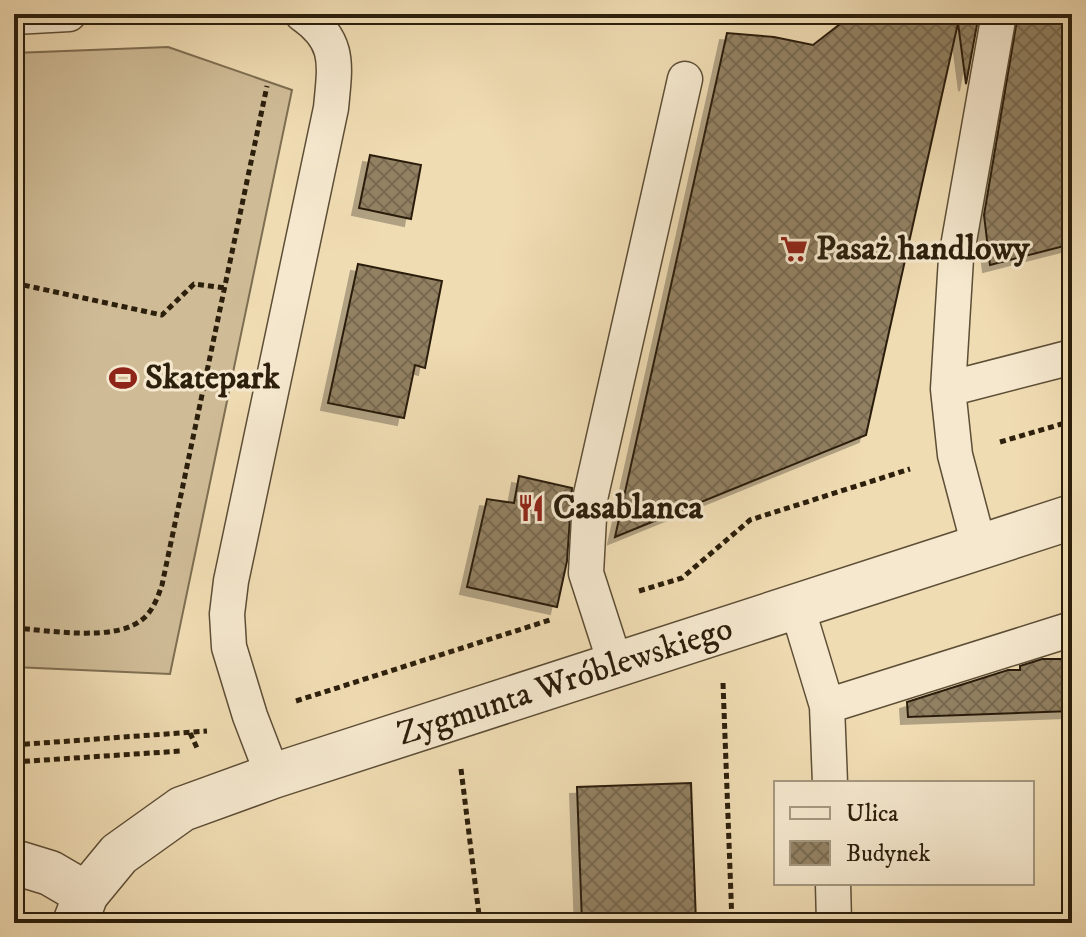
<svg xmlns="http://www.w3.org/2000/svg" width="1086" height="937" font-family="'IM FELL DW Pica',serif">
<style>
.pitch{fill:#cfbc97;stroke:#7e6e52;stroke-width:2}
.building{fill:url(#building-cross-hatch);stroke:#2c1f0c;stroke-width:2;filter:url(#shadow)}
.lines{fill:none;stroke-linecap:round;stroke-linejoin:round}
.service-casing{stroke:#5d4e36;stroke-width:37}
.tertiary-casing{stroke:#5d4e36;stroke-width:47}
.path{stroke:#2c1f0c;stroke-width:5;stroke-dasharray:6 4;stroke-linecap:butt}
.service{stroke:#f5e8ce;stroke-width:34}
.tertiary{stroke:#f5e8ce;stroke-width:44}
.labels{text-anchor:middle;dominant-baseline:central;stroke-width:6;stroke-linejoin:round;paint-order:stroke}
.poi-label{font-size:34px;font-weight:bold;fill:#2c1f0c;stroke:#f5e8ce;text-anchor:start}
.street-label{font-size:34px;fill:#2c1f0c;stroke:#f5e8ce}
</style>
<defs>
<pattern id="building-cross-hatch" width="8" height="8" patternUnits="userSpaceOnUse" patternTransform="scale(2)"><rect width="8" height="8" fill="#928163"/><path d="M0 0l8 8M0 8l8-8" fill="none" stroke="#776950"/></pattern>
<filter id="shadow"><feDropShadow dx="-7" dy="7" stdDeviation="0" flood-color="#0004"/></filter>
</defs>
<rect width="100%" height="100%" fill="#f0dcb3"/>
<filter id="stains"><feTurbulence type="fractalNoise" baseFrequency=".0025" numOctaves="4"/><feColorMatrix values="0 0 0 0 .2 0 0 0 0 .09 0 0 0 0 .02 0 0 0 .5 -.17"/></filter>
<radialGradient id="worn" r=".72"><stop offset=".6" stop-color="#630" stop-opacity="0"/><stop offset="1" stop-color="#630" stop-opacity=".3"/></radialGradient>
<!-- pitch -->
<path class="pitch" d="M168 47 292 90 170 674 14 667V53Z"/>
<!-- building -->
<path class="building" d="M853 14H979L966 84 958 23 866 435 615 537 727 33 774 37 813 45Z
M1018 14H1072V244L990 265 984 215Z
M370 155 421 165 411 219 359 208Z
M358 264 442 281 425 368 415 365 404 418 328 403Z
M519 476 572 488 567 561 557 607 467 587 487 499 514 503Z
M1042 659H1072V711L908 717 907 702 1008 670H1020V666Z
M691 783 696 923H582L577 787Z"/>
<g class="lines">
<!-- service casing -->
<g class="service-casing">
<path id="service" d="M14 17 69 14
M948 389 1072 357
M979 546 955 455 948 389 956 258 999 14
M797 607 827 706 830 783
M616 666 586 573 590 499 685 79
M827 706 1072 629
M273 776 250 716 229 647 227 614 231 581 331 108C335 65 341 41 302 14
M833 883 834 923"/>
</g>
<!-- tertiary casing -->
<g class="tertiary-casing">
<g id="tertiary">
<path d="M14 862 50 873 86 894"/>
<path id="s1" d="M75 923 86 894 119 854 182 809 273 776 1072 517"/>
</g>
</g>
<!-- path -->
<path class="path" d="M14 283 162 315 194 284 225 288
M1000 442 1072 421
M639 591 682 578 750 520 910 469
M14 628C49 630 117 643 144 618 154 609 158 596 162 585L267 86
M723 683 732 923
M296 701 553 619
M190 733 198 750
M14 745 207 731
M14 762 181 751
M461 769 480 923"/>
<!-- service -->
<use href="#service" class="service"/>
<!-- tertiary -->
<use href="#tertiary" class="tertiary"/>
</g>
<!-- icons -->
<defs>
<g id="supermarket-bare" transform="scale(2.16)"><path d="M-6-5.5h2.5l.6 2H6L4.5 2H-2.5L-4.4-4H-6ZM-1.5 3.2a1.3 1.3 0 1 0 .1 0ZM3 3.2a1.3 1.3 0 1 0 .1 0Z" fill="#8f2418" stroke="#f5e8ce" stroke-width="2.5" paint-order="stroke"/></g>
<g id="stadium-bare" transform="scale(2.16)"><path d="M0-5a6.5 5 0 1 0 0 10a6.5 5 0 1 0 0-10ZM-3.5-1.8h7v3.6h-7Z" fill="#8f2418" stroke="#f5e8ce" stroke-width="2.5" paint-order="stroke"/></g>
<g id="restaurant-bare" transform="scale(2.16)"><path d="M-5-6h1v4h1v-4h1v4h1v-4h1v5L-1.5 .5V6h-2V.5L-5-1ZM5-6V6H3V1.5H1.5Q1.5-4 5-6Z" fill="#8f2418" stroke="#f5e8ce" stroke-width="2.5" paint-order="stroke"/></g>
</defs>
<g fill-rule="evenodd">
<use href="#supermarket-bare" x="794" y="249"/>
<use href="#stadium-bare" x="123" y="378"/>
<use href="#restaurant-bare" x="531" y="508"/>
</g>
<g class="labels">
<!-- poi labels -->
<g class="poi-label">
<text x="816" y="249">Pasaż handlowy</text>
<text x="145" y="378">Skatepark</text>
<text x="553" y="508">Casablanca</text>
</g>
<!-- street labels -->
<g class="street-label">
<text stroke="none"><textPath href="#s1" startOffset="564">Zygmunta Wróblewskiego</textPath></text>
</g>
</g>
<!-- margin -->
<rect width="1086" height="937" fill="none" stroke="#f0dcb3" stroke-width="48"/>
<rect x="16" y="16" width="1054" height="905" fill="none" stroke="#2c1f0c" stroke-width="4"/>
<rect x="24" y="24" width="1038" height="889" fill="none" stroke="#2c1f0c" stroke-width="2"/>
<!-- legend -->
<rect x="774" y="781" width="260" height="104" fill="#f5e8ce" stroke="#a59880" stroke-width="2"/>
<rect x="790" y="807" width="40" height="12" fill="#f5e8ce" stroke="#a59880" stroke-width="2"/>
<text x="846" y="821" font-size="24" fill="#2c1f0c">Ulica</text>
<rect x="790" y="841" width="40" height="24" fill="url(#building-cross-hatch)" stroke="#a59880" stroke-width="2"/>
<text x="846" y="861" font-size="24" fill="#2c1f0c">Budynek</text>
<rect width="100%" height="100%" filter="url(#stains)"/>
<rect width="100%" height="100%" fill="url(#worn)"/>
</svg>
